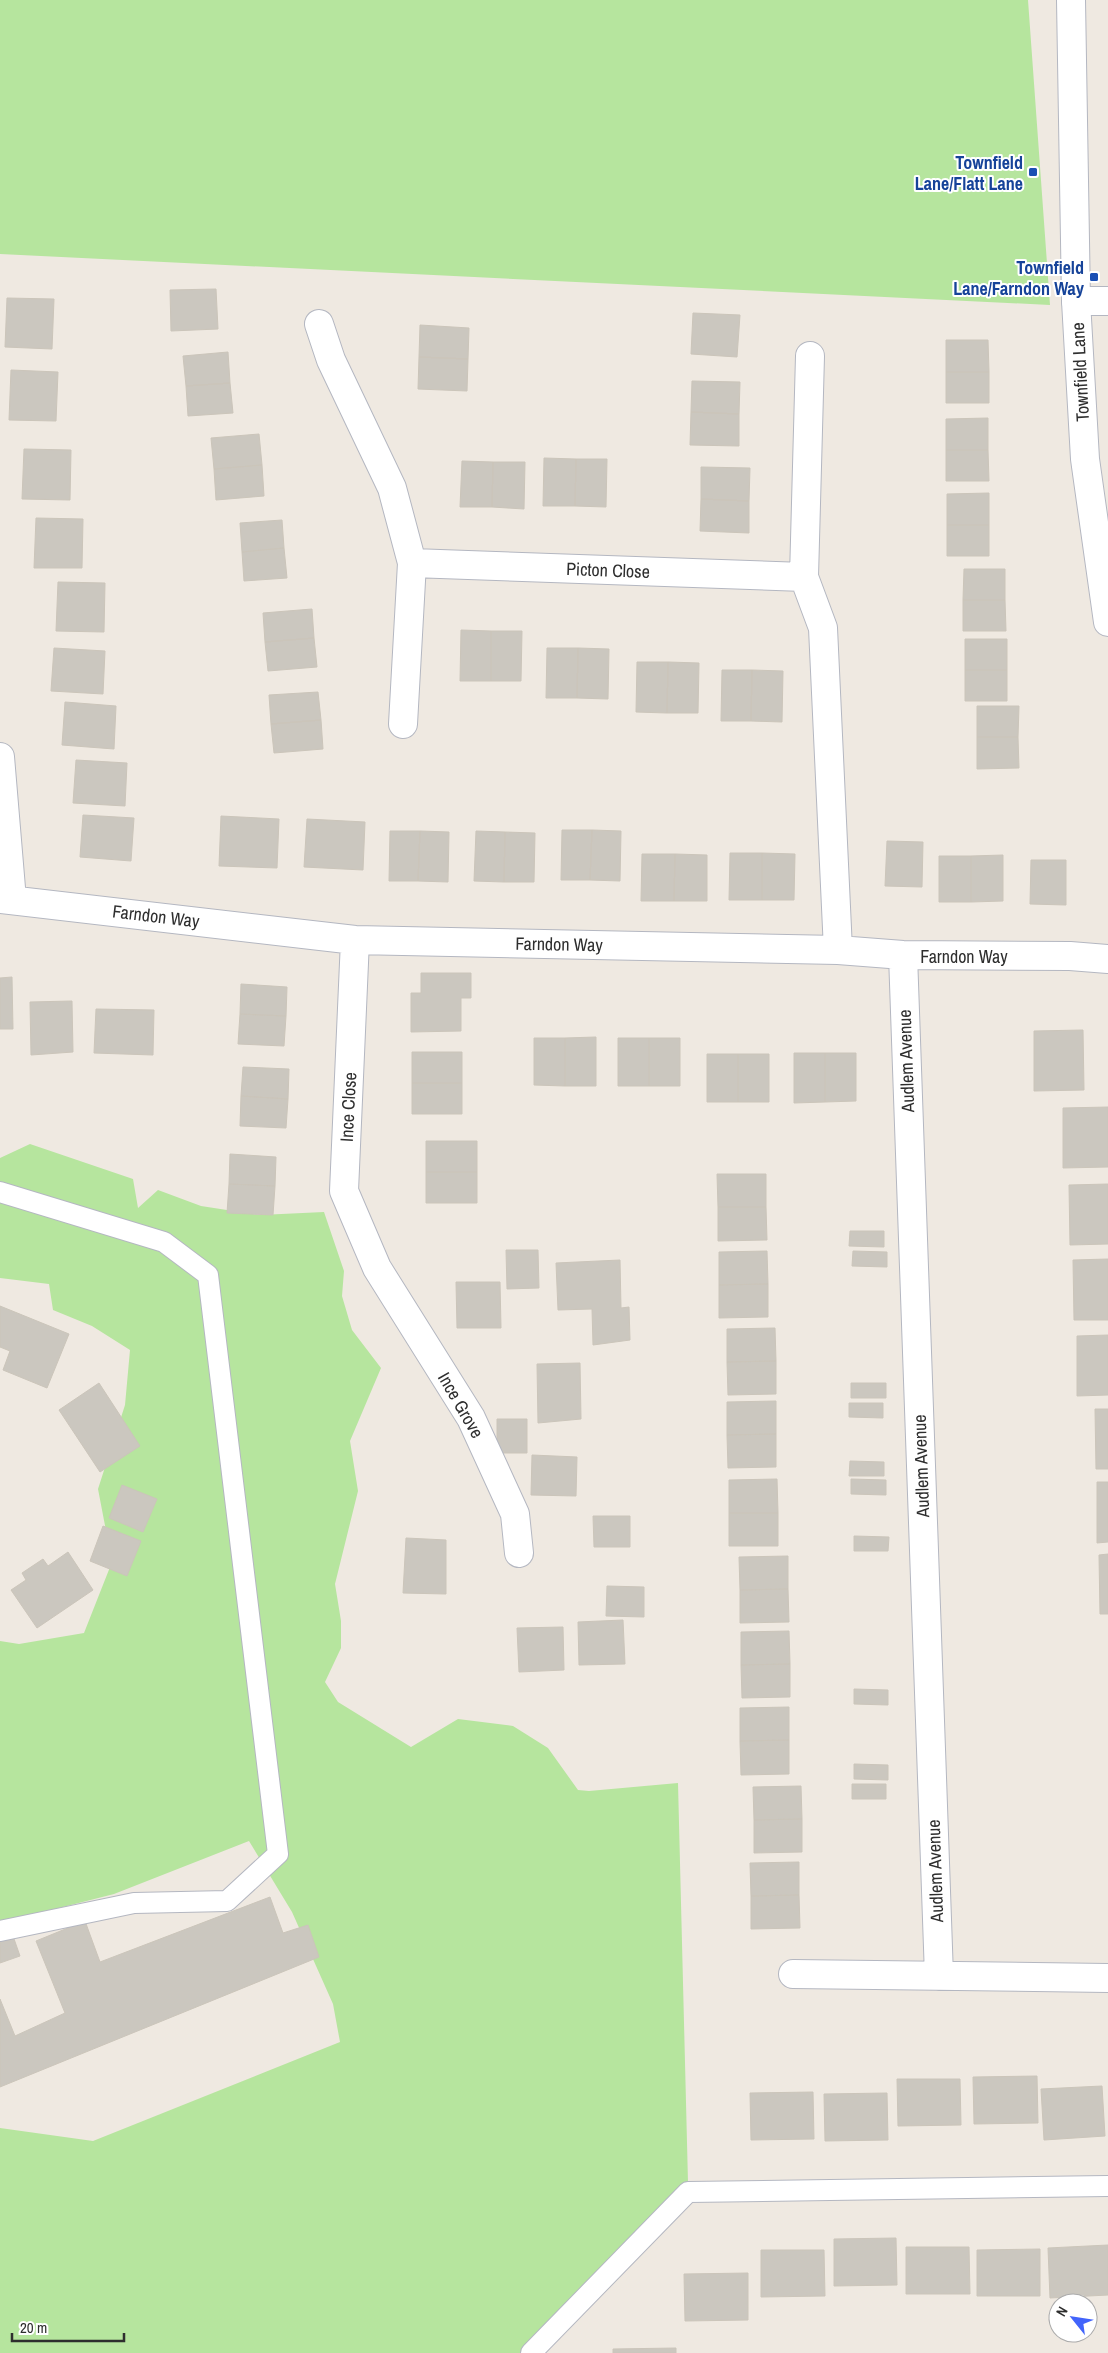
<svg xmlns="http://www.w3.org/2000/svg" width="1108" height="2353" font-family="'Archivo Narrow',sans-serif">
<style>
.green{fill:#b6e59e}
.building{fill:#cbc7bf;stroke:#cbc5ba}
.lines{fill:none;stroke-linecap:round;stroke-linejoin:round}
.service-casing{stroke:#b4b7c1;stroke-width:22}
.minor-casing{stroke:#b4b7c1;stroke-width:30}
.tertiary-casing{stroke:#b4b7c1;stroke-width:30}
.service{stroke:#fff;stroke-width:20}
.minor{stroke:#fff;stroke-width:28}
.tertiary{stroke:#fff;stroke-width:28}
.transit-dot{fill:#1a4fb4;stroke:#fff;stroke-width:2}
.labels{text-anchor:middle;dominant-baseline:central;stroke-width:4;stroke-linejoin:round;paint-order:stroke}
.transit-label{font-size:18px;font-weight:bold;fill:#164399;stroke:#fff;text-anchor:end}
.street-label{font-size:18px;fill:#2e2e2e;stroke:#fff}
</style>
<rect width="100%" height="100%" fill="#efe9e1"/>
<!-- green -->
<path class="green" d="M0 0H1028L1050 305 0 254Z
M30 1144 133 1179 138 1208 158 1190 201 1206 260 1215 324 1212 344 1271 342 1296 352 1330 381 1368 350 1441 358 1491 335 1584 341 1621V1648L325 1682 338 1702 411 1747 458 1719 513 1726 548 1748 578 1790 589 1791 678 1783 688 2182 521 2353H0V2128L93 2141 340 2042 333 2004 292 1912 249 1841 114 1894 0 1923V1641L19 1644 84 1633 112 1562 98 1489 125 1405 130 1350 92 1326 53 1310 49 1284 0 1278V1158Z"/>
<!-- building -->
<path class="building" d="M216 289 218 329 171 331 170 290Z
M7 298 54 299 52 349 5 347Z
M693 313 740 315 737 357 691 354Z
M420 325 469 328 468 359 419 357Z
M946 340H988L989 372H946Z
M228 352 230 383 186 386 183 356Z
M419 357 468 359 467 391 418 389Z
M11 370 58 372 56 421 9 420Z
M946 372H989V403H946Z
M692 381 740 382 739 414 691 412Z
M230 383 233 413 188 416 186 386Z
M691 412 739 414V446L690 445Z
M988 418V450H946V419Z
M259 434 262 465 214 469 211 438Z
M24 449 71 450 70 500 22 499Z
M946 450H988L989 481H946Z
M544 458 576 459 575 506H543Z
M576 459H607L606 507 575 506Z
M462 461 493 462 492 507H460Z
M493 462H525L524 509 492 507Z
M262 465 264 496 216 500 214 469Z
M701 467 750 468 749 501 701 499Z
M989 493V525H947V494Z
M701 499 749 501V533L700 531Z
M36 518 83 519 82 568H34Z
M282 520 284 548 242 552 240 523Z
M947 525H989V556H947Z
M284 548 287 578 244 581 242 552Z
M964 569H1005V600H963Z
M58 582 105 583 104 632 56 631Z
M963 600H1005L1006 631H963Z
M312 609 314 638 265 642 263 613Z
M461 630 491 631V681H460Z
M491 631H522L521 681H491Z
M314 638 317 667 268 671 265 642Z
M965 639H1007V670H965Z
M54 648 105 651 103 694 51 691Z
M547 648H578L577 698H546Z
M578 648 609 649 608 699 577 698Z
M637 662H668L667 713 636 712Z
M668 662 699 663 698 713H667Z
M722 670H752L751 721H721Z
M752 670 783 671 782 722 751 721Z
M965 670H1007V701H965Z
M318 692 321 720 271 724 269 695Z
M65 702 116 706 114 749 62 745Z
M977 706H1019L1018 737H977Z
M321 720 323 749 274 753 271 724Z
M977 737H1018L1019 768 977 769Z
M76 760 127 763 125 806 73 803Z
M83 815 134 818 131 861 80 857Z
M221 816 279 819 277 868 219 866Z
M307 819 365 822 363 870 304 867Z
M562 830H592L590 880H561Z
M592 830 621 831 620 881 590 880Z
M390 831H420L418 881H389Z
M420 831 449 832 448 882 418 881Z
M476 831 505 832 504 882 474 881Z
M505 832 535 833 534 882H504Z
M887 841 923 842 922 887 885 886Z
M730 853H762V900H729Z
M762 853 795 854 794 900H762Z
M642 854H675L674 901H641Z
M675 854 707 855V901H674Z
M1003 855V901L971 902V856Z
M939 856H971V902H939Z
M1031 860H1066V905L1030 904Z
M421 973H471V998H461V1031L411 1032V993H421Z
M12 977 13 1029H0V978Z
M241 984 287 987 286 1016 240 1014Z
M72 1001 73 1052 31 1055 30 1002Z
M96 1009 154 1010 153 1055 94 1053Z
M240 1014 286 1016 284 1046 238 1044Z
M1083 1030 1084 1090 1034 1091V1031Z
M596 1037V1086H565V1038Z
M534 1038H565V1086L534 1085Z
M618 1038H649V1086H618Z
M649 1038H680V1086H649Z
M412 1052H462V1083H412Z
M794 1053H825V1102L794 1103Z
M825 1053H856V1101L825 1102Z
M707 1054H738V1102H707Z
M738 1054H769V1102H738Z
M243 1067 289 1069 288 1099 241 1096Z
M412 1083H462V1114H412Z
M241 1096 288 1099 286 1128 240 1126Z
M1108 1107V1167L1063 1168V1108Z
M426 1141H477V1172H426Z
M230 1154 276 1157 275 1186 229 1184Z
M426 1172H477V1203H426Z
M717 1174H766V1207H718Z
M229 1184 275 1186 273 1215 227 1213Z
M1108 1184V1244L1070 1245 1069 1185Z
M718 1207H766L767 1240 718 1241Z
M850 1231H884V1247L849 1246Z
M506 1250H538L539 1288 507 1289Z
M767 1251 768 1284 719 1285V1252Z
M853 1251 887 1252V1267L852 1266Z
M1108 1259V1320H1074L1073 1260Z
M620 1260 621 1308 629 1307 630 1340 593 1345 592 1309 558 1310 556 1263Z
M456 1282H500L501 1328H457Z
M768 1284V1317L719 1318V1285Z
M0 1306 69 1334 47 1388 3 1370 10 1351 0 1347Z
M775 1328 776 1361 727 1362V1329Z
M1108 1335V1395L1077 1396V1336Z
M776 1361V1394L728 1395 727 1362Z
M580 1363 581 1419 538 1423 537 1364Z
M99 1383 140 1446 100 1472 59 1410Z
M851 1383H886V1398H851Z
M776 1401V1434L727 1435V1402Z
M849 1403H883V1418L849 1417Z
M1095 1409H1108V1469H1096Z
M497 1419H527V1453H497Z
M776 1434V1467L728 1468 727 1435Z
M532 1455 577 1457 576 1496 531 1495Z
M850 1461 884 1462V1476H849Z
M777 1479 778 1513H729V1480Z
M851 1479 886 1480V1495L851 1494Z
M1097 1482H1108V1542L1097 1543Z
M122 1485 157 1499 143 1532 109 1518Z
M729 1513H778V1546H729Z
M593 1516H630V1547H594Z
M103 1526 141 1541 127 1576 90 1561Z
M854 1536 889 1537 888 1551H854Z
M406 1538 446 1540V1594L403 1593Z
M68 1552 93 1590 37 1628 11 1590 26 1580 22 1573 43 1559 48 1566Z
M1108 1554V1614H1100L1099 1555Z
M788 1556V1589L740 1590 739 1557Z
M607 1586 644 1587V1617L606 1616Z
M788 1589 789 1622 740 1623V1590Z
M623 1620 625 1664 579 1665 578 1622Z
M563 1627 564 1670 519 1672 517 1628Z
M789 1631 790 1664 741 1665V1632Z
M790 1664V1697L742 1698 741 1665Z
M854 1689 888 1690V1705L854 1704Z
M789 1707V1740L740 1741V1708Z
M789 1740V1774L741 1775 740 1741Z
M854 1764 888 1765V1780L854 1779Z
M852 1784H886V1799H852Z
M801 1786 802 1819 754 1820 753 1787Z
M802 1819V1852L754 1853V1820Z
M799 1862V1895L751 1896 750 1863Z
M799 1895 800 1928 751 1929V1896Z
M270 1897 283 1933 308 1925 319 1957 0 2087V1999L15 2036 65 2013 36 1941 85 1921 100 1962Z
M13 1936 20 1956 0 1963V1941Z
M1037 2076 1038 2123 974 2124 973 2077Z
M897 2079H960L961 2125 898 2126Z
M1102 2086 1105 2136 1044 2140 1041 2089Z
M813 2092 814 2139 751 2140 750 2093Z
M887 2093 888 2140 825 2141 824 2094Z
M896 2238 897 2285 834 2286V2239Z
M1108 2245V2295L1050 2298 1048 2248Z
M906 2247H969L970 2294H906Z
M1040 2249V2296H977V2250Z
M761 2250H824L825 2296 761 2297Z
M748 2273V2320L685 2321 684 2274Z
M676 2348V2353H613V2349Z"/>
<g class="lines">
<!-- service casing -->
<g class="service-casing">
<path id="service" d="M0 1192 164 1242 208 1275 278 1854 227 1901 134 1903 0 1931
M531 2353 688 2192 1108 2186"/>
</g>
<!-- minor casing -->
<g class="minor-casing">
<path id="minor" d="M1076 301H1108
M319 324 331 360 392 488 412 563 403 724
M810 356 804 577 823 628 838 950
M412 563 804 577
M0 757 12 900
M0 899 355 940 838 950 903 955 1070 956 1108 959
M355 940 344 1191 377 1268 471 1418 515 1514 519 1553
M903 955 939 1976
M793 1974 1108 1978"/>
</g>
<!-- tertiary casing -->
<g class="tertiary-casing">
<path id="tertiary" d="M1071 0 1076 301 1085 459 1108 622"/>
</g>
<!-- service -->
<use href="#service" class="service"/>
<!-- minor -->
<use href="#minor" class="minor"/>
<!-- tertiary -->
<use href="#tertiary" class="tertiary"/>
</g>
<!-- markers -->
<g class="transit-dot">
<rect x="1028" y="167" width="10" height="10" rx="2.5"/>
<rect x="1089" y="272" width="10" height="10" rx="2.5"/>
</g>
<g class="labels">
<!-- transit labels -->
<g class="transit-label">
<text x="1023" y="162">Townfield<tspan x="1023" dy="21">Lane/Flatt Lane</tspan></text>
<text x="1084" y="267">Townfield<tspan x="1084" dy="21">Lane/Farndon Way</tspan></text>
</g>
<!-- street labels -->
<g class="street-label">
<text transform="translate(1080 372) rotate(-93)">Townfield Lane</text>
<text transform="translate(608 570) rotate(2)">Picton Close</text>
<text transform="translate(156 916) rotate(7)">Farndon Way</text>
<text transform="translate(559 944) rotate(1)">Farndon Way</text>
<text x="964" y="956">Farndon Way</text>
<text transform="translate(906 1061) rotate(-92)">Audlem Avenue</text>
<text transform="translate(348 1107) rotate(-87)">Ince Close</text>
<text transform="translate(461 1405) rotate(60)">Ince Grove</text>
<text transform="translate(921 1466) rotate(-92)">Audlem Avenue</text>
<text transform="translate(935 1871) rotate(-92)">Audlem Avenue</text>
</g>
</g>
<!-- north arrow -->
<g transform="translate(1073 2318) rotate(300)"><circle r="24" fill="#ffffff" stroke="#ababab"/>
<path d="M0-4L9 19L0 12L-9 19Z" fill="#4264fb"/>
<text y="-8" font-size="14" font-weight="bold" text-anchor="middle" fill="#2e2e2e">N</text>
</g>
<!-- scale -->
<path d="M12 2333v8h112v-8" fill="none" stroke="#2e2e2e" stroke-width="2.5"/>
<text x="20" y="2333" font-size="15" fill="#2e2e2e" stroke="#ffffff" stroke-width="4" paint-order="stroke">20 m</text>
</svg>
